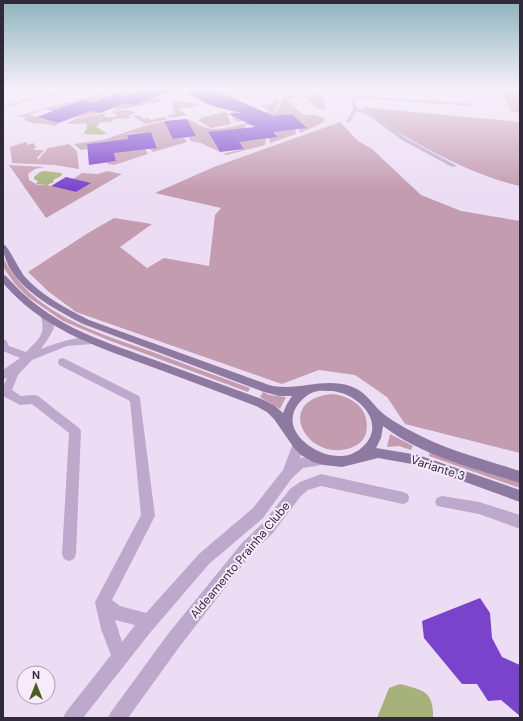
<svg xmlns="http://www.w3.org/2000/svg" width="523" height="721" font-family="'DM Sans',sans-serif">
<style>
.green{fill:#c49cb0}
.water{fill:#a7b27a}
.building{fill:#7a43cb}
.lines{fill:none;stroke-linecap:round;stroke-linejoin:round}
.minor{fill:#bea8cc;fill-rule:evenodd}
.secondary{fill:#8e79a0;fill-rule:evenodd}
.labels{text-anchor:middle;dominant-baseline:central;stroke-width:4;stroke-linejoin:round;paint-order:stroke}
.near-street-label{font-size:12px;fill:#302939;stroke:#f6eafb}
</style>
<rect width="100%" height="100%" fill="#ecddf4"/>
<!-- green -->
<path class="green" d="M459 89H520V113L511 111 501 92Z
M123 90 165 100 152 104 144 102 147 100 116 94H109Z
M103 94 111 96 104 99 136 105 143 102 149 104 112 111 117 108 82 101 76 102 74 100Z
M322 94 326 109H318L305 97 286 99 303 115H316L325 119 322 123 300 133 299 129 306 127 292 114 272 117 295 129 296 134 270 143 269 138 278 137 265 123 244 125 255 140 266 139 265 145 227 155 222 154 244 149 230 130 208 133 220 152 201 143 191 141 189 137 196 136 187 119C194 121 199 126 207 128 218 132 252 123 262 117L236 122 230 113 235 111 247 118 270 111 260 106 274 102 273 100 280 101 274 112 269 115 276 112 283 99 292 95 295 96Z
M172 101C181 103 191 101 200 105L178 109 187 115 171 118 167 116 177 113 171 110 176 109 172 106 171 102Z
M67 102 75 103 69 106 100 113 78 117 44 109 29 115 59 123 55 126C41 122 36 126 23 119L27 117H16Z
M361 107 520 122V186C467 174 405 139 361 107Z
M128 110 136 113 128 116 131 118C124 120 118 117 112 120V122L66 124 78 118 107 113 104 115 105 117H115L117 114 110 112Z
M223 112 227 114 231 124 211 128 198 120 202 119 200 118Z
M138 115 144 119 148 118 151 120 164 117 168 119 146 124 132 116Z
M164 121 173 139 184 138 187 142 153 152 150 149 157 147 151 132 127 134 132 151 145 149 148 154 114 165 108 164 107 162 116 161 111 141 87 144V149L81 150 74 144 106 139 141 127Z
M340 122 358 141 372 149 421 195 461 211 520 221V453L405 424 387 397 355 375 319 370 282 384 76 312 49 292 28 272 88 233 114 218 152 224 120 247 147 268 164 258 209 266 215 215 221 208 155 193 214 167Z
M26 142 28 145 33 143 36 147 34 150H44L37 158 38 160 48 148 69 144 77 151 79 169 55 165 12 163 10 147Z
M9 165 45 167 35 169 28 174 29 180 38 185H47L76 192 90 183 73 179 82 173 98 174 107 171 122 174 46 218Z
M3 257C30 313 96 332 150 351 184 364 217 376 250 388L248 392 108 340 63 321 28 297 15 284 3 267Z
M263 392 269 395 286 397 280 409 260 397Z
M333 394C354 397 371 410 366 433 365 438 360 444 355 446 309 468 270 399 333 394Z
M390 434 413 446 411 450 399 446 387 447Z
M430 452 520 483V488L429 456Z"/>
<!-- water -->
<path class="water" d="M86 123H100L96 127 107 133 102 135 85 134 84 133 87 128Z
M45 171 62 173 61 176 53 180 54 182 47 185 36 184 38 181 34 179V177L40 172Z
M400 684C423 690 434 691 433 718H377L389 688Z"/>
<!-- building -->
<path class="building" d="M145 89H175L136 105 125 103 100 113 90 111 59 123 37 117 82 100 92 103 116 94 127 96Z
M198 89H214L273 116 292 114 307 128 273 132 278 137 239 142 244 149 220 152 208 132 255 127 229 114 242 113 212 106 188 94Z
M187 119 196 136 173 139 164 121Z
M151 132 157 148 114 153 116 161 89 165 87 144 128 139 127 135Z
M66 177 91 183 76 192 51 186Z
M480 598 490 613 492 638 502 657 520 665V716L501 700 488 701 477 684H462L424 638 422 621Z"/>
<g class="lines">
<!-- minor -->
<path class="minor" d="M344 89H348L353 95 472 104 470 106 355 98 357 108 370 112 406 138 457 166 452 167 402 140 366 114 356 111 350 122H346L353 109 351 97Z
M71 90 72 92 30 100 3 108V106L29 98Z
M46 314 51 317 54 328 48 339 41 349C51 345 89 331 97 341L92 344 67 346 32 360 18 375 12 390 21 396 34 395 38 396 79 428 81 431 76 554 74 559 69 561 64 559 62 554 69 433 32 404 20 405 3 396V387L7 378 3 379V370L20 358 3 351V339L6 340 9 346 26 352C38 339 46 336 41 317Z
M63 358 139 396 140 399 155 516 112 600 120 606 146 613 199 554 253 508 283 470 294 441 298 440 302 441 304 445 300 458 323 455 327 456 329 460 327 464 303 468 292 478 263 518 209 564 149 634 83 718H63L66 712 111 655 101 629 95 602 141 515 130 401 59 365 58 362 59 359ZM115 620 135 625 122 642Z
M321 474 403 492 408 494 409 498 408 502 403 504 321 486 308 490 300 497 273 533 252 553 180 646 128 718H108L111 712 168 634 242 543 263 523 290 489 300 482Z
M442 496 479 502 520 515V529L479 514 437 506 435 502 437 498Z"/>
<!-- secondary -->
<path class="secondary" d="M3 244C8 245 19 270 25 277 42 296 66 308 89 320L269 385C296 392 323 377 350 386 364 391 369 399 378 409 387 418 400 425 411 431 445 450 483 459 520 471V483C474 468 422 456 383 426L381 438 376 448 418 455 520 490V502L418 465 378 458 342 467 324 465 313 462 301 455 294 448 274 419 267 412 256 406C219 392 182 378 144 364 92 345 40 327 3 283V275L6 276C48 324 94 338 152 359 189 373 227 386 264 400L275 406 283 413 287 404 292 396H279L264 392 83 324C53 308 3 283 3 244ZM332 391C361 394 390 427 359 450 354 453 348 456 342 456 316 458 277 430 299 403 303 398 308 394 314 392 319 390 326 391 332 391Z"/>
</g>
<!-- sky -->
<linearGradient id="sky" x2="0" y2="1"><stop stop-color="#8eb3bc"/><stop offset="0.47" stop-color="#f6f0fa"/><stop offset="1" stop-color="#f6f0fa" stop-opacity="0"/></linearGradient>
<rect width="523" height="190" fill="url(#sky)"/>
<g class="labels">
<!-- near-street labels -->
<g class="near-street-label">
<text transform="translate(438 468) rotate(18)">Variante 3</text>
<text transform="translate(240 560) rotate(-50)">Aldeamento Prainha Clube</text>
</g>
</g>
<!-- border -->
<rect width="523" height="721" fill="none" stroke="#302939" stroke-width="8"/>
<!-- north arrow -->
<g transform="translate(36 685)"><circle r="19" fill="#f6eafb" stroke="#a79dad"/>
<path d="M0-3L7 15L0 10L-7 15Z" fill="#4e5d1c"/>
<text y="-6" font-size="11" font-weight="bold" text-anchor="middle" fill="#302939">N</text>
</g>
</svg>
